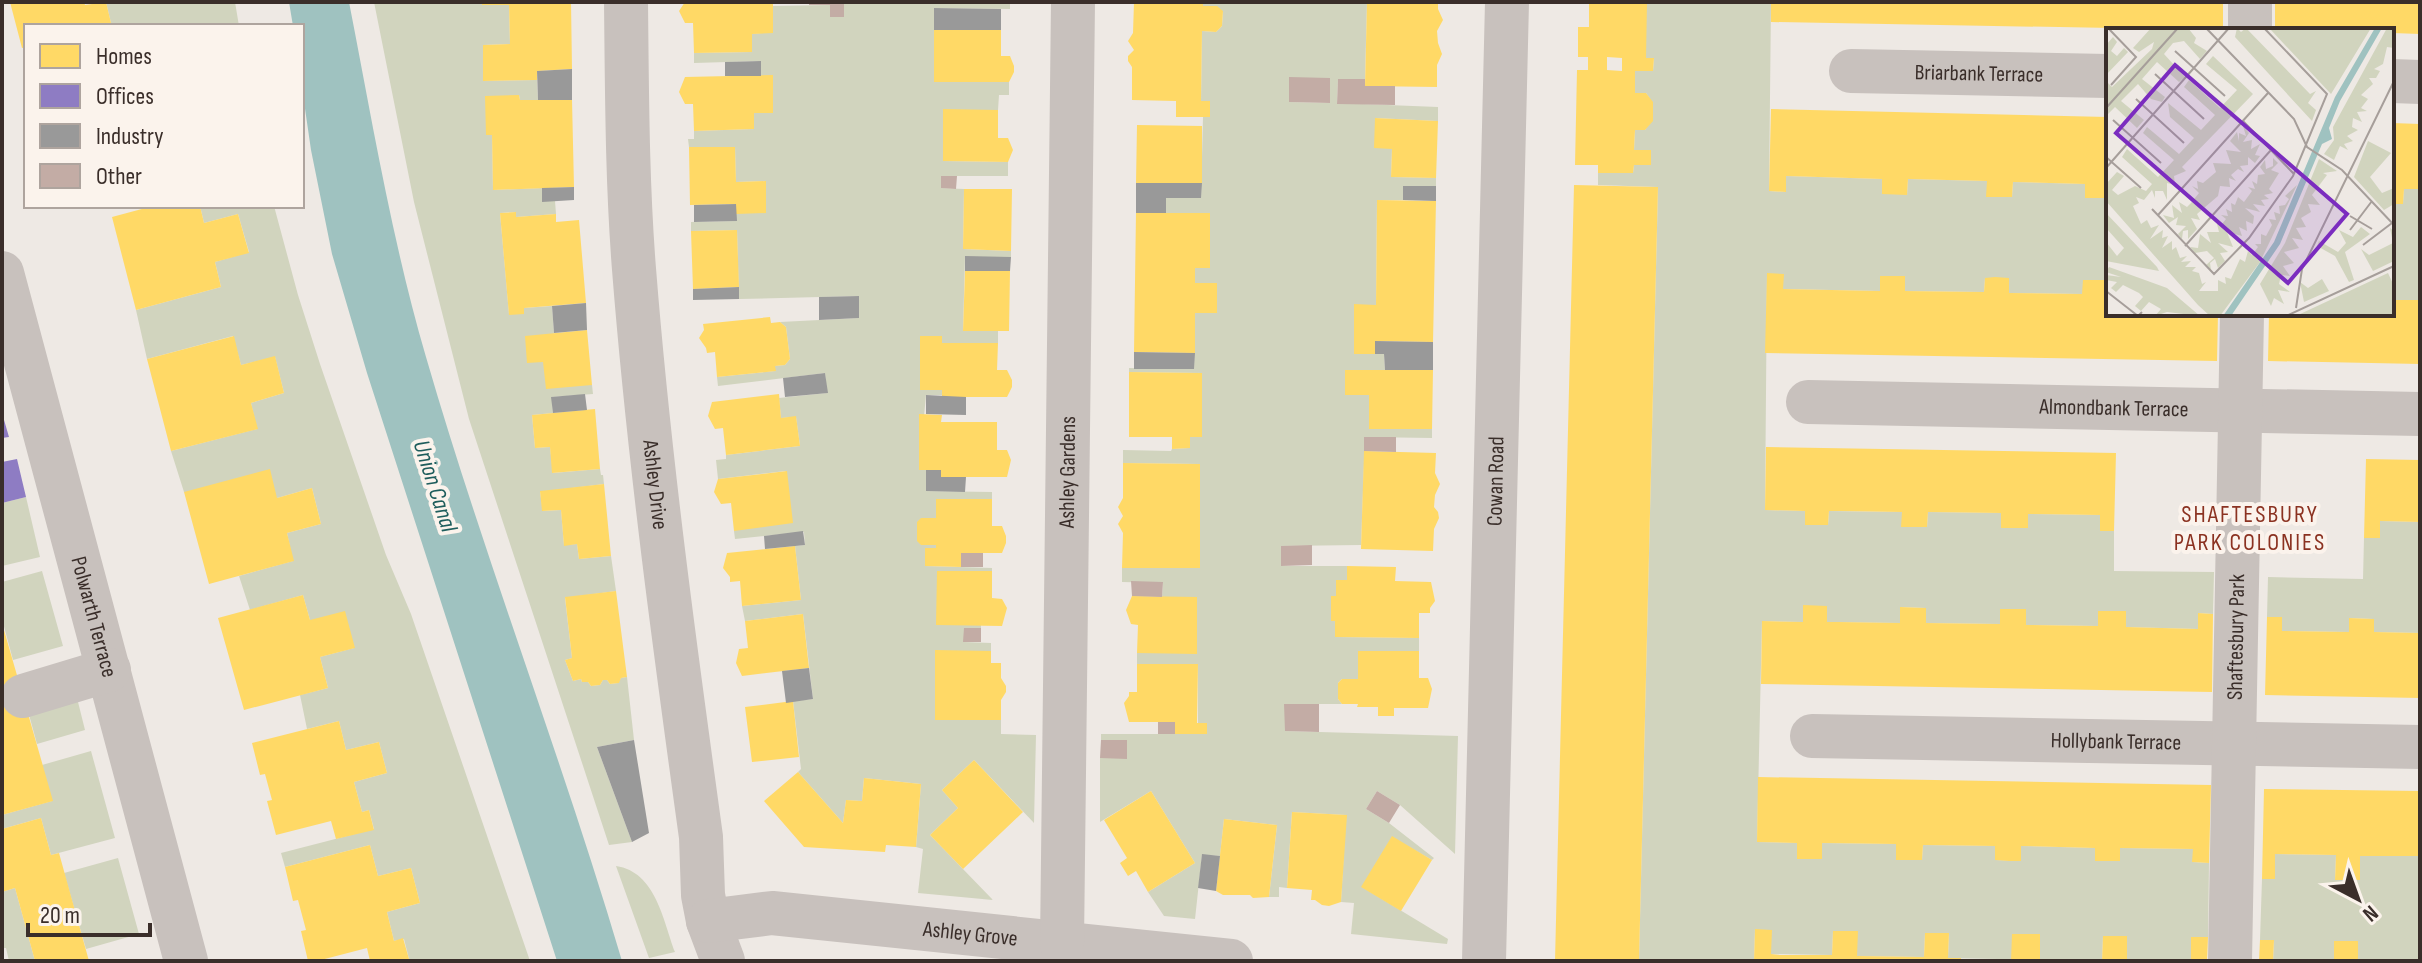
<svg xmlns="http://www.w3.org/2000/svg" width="2422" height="963" font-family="'Sofia Sans Condensed',sans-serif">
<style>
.green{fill:#d1d4be;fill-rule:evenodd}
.water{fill:#9fc2c0}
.homes{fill:#ffd966;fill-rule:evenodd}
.offices{fill:#8e7cc3}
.industry{fill:#999}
.building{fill:#c3aca5}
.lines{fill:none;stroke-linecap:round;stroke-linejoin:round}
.minor{stroke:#c8c1bd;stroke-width:44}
.labels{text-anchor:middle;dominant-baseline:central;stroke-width:8;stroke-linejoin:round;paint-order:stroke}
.street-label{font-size:22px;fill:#3a2e2a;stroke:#fbf3ec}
.water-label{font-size:24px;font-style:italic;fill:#1e5d5c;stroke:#fbf3ec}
.neighbourhood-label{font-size:24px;letter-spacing:2px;fill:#8b3221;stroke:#fbf3ec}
.inset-road{fill:none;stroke:#a69e9a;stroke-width:2}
.view{fill:#7b2cbf;fill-opacity:0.15;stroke:#7b2cbf;stroke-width:4}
.inset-edge{fill:none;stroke:#3a2e2a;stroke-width:4}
</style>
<rect width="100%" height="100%" fill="#eee9e4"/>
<!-- green -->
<path class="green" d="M106 2H235L239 26H102L111 23Z
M374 2H482L483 5H509L510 44 483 45V81L537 80 538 100H520L519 95 492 135 493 190 542 188 555 201 556 214 516 217 515 212 500 213 509 314H524V308L552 306 554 333 543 362 592 385 593 394 552 397 553 413 532 415 535 448 550 447 553 473 600 469 601 475H603L604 484 540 492 543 511 561 510 564 545 577 544 579 559 611 556 616 591 565 598 572 658 565 660 573 681 581 679 582 682H588L591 686 600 685 603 680H607L610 684 618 683 621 678 627 677 634 740 597 747 632 842 609 845 469 419 414 202Z
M844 2 1010 4V9L935 8 934 81 1009 82V95H999L998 110H943V161L1008 162V176H941V188L964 189 963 249 1011 251V257H965L963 330 998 331V343H942V336H920V390H942V395H926L919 470H926V491L992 492V499H937L936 518H921L936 545V548H925V566L992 568V571H937V625H981V628L964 642 991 643V651H936L935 719 1001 720V734L1036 735 1034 823 974 760 942 790 958 808 930 835 993 900 918 893 923 849 916 847 921 784 864 778 862 801 846 800 843 823 798 772 801 769 793 701 813 699 803 614 745 621 742 606 801 600 795 546 805 545 804 532 735 539 734 531 786 471 718 479 716 460 726 459V455L800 446 796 417 781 418 779 398 827 393 825 373 718 386 717 377 775 371V366L785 365 790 359 786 327 780 322 859 318V296L739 299 737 230 691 231V222L736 221V214L766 181 736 182 735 147H689L688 139H694V131L754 129V113H773V76H761L760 61 694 63V53L752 52V34L773 32V6L830 5 831 17H844Z
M1203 2H1367L1365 79H1338L1337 103 1438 107V121L1375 118 1392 149 1391 177 1436 178V186H1403V200H1377L1376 305H1354V353L1384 354 1385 370 1345 395H1369V429H1432V438L1365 437 1361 545 1281 546 1282 566H1347V580H1336V596H1331V621H1335V637L1419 638V651H1358V679H1342L1338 683V699L1342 704H1285V731L1458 736 1455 854 1400 805 1377 791 1366 809 1389 823 1434 858 1432 860 1392 837 1362 887 1448 939 1447 944 1351 934 1354 903 1341 902 1346 815 1292 812 1287 888 1279 887V897H1269L1277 825 1224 819 1220 856 1202 855 1195 919 1164 916 1148 892 1195 863 1151 791 1100 822V758H1127V740H1101V734H1207V723H1198V665L1137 664V653H1197V597H1162L1163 583 1122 582V568L1200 567V464L1123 463V450L1171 451 1172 449 1189 448 1190 437 1202 436V373L1129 372V368L1194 369 1195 313H1217V284L1195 283V268H1210V214L1166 213V198L1201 197 1203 117H1210V102L1201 101 1202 31 1216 32 1222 26 1223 12 1216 6H1203ZM1289 78H1330V103L1289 102Z
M1625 2H1771L1769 191 1786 192V176L1882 179 1907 195 1908 179 1987 181V197H2012L2013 182 2085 184V198H2108V280L2082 294 2009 293V278H1985L1984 292 1905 291V276H1881L1880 291 1783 289V274H1767L1765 510 1805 511V525H1828L1829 511 1902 512V527H1927L1928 512 2001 513V528H2028V514L2100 515V531H2114V571L2214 572 2213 614 2199 613 2198 629 2126 627V612L2098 611V626L2026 625V609H2000V624L1926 623V608L1901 607 1900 623 1827 622V606H1803V622L1762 621 1757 842 1797 843V859H1821L1822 843 1896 844V860H1922L1923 845 1995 846V860L2021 861V846L2095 848V861H2119L2120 848 2193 849V862L2209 863 2208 937H2191V961H2127V936H2103L2102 961 1948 958 1949 933H1925L1924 957 1857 956V931H1833L1832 955 1771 954 1755 929 1754 961H1639L1658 187 1598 185V173H1633L1634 165H1651V150H1634L1635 130H1645C1655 117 1656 106 1646 93H1635V71H1653L1654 59 1646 58Z
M2404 189H2420V300H2392V204L2403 203Z
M200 206H274L298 295 320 364 386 555 411 614 530 961H401L409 959 404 939 394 941 387 912 420 903 411 868 378 876 370 845 285 867 281 853 374 829 369 810 362 812 354 782 387 773 379 742 346 750 339 721 307 729 300 695 328 688 320 657 354 648 310 620 303 595 250 610 239 576 293 561 287 533 321 524 312 488 277 498 184 492 171 451 257 429 251 403 284 393 275 357 241 365 233 336 147 359 136 310 221 287 215 262 249 252 238 214 204 223Z
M26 497 40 557 2 566V503Z
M2380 521 2420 522V633L2374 632 2373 619 2350 618 2349 632 2282 631V617H2267L2268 577 2363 579 2364 538H2380Z
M42 571 63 646 13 660 2 619V582Z
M77 698 85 730 37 744 28 711Z
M91 751 115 838 51 855 41 818 2 829V815L52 801 42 765Z
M2275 854 2336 855 2335 879 2360 880V856H2420V961H2358V942H2334V961H2273L2274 941 2260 940 2262 879H2275Z
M118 858 139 934 86 949 64 873Z
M616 866C656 872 663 920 675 952L649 958Z
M15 888 35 961H9L6 948H2V892Z"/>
<!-- water -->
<path class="water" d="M289 2H349C372 120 392 241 426 357 485 560 562 758 622 961H557L367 373 332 254 311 150 302 88V26H293Z"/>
<!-- homes -->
<path class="homes" d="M10 2H84L85 5 106 2 111 23 102 26H26V47L22 48Z
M482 2H571L572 69 537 71V80L483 81V45L510 44 509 5H482Z
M685 2H773V33L752 34V52L694 53 693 23H685L679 11Z
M1134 2H1203V6H1217L1223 11 1222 26 1216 32 1202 31 1201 101H1210V117H1176V101L1132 100V67L1128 61V56L1134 50 1128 41 1133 33Z
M1367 2H1438V9L1443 20 1437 31 1438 43 1442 54 1437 65V87L1365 86Z
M1589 2H1647L1646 58H1654L1653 71H1635V93H1646L1653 102V121L1645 130H1635L1634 150H1651V165H1634L1633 173H1598V165H1575L1577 70H1588V57H1578V27H1589ZM1607 57 1622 58V71L1607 70Z
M1771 2H2223V30L1771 22Z
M2275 2H2420V34L2392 33V30H2275Z
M934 30H1001V56H1010L1014 66V72L1009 82H934Z
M773 75V113H754V129L694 131 693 104H685L679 92 685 77Z
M519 95 520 100H572L574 187 493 190 492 135H486L485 96Z
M943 109 998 110V138H1008L1013 150 1008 162 943 161Z
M1771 109 2108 117V198H2085V184L2013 182 2012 197H1986L1987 181 1908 179 1907 195 1882 194V179L1786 176V192L1769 191Z
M1375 118 1438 121 1436 178 1391 177 1392 149 1374 148Z
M2392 123 2420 124V189H2404L2403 204H2392Z
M1137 125 1202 126V183H1136Z
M689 147H735L736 182 766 181V213L736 214V204L690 205Z
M1574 185 1658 187 1639 961H1555Z
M964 189H1012L1011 251 963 249Z
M1377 200 1436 201 1433 342 1375 341V354H1354V304L1376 305Z
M153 206H200L204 223 238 214 249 253 215 262 221 287 136 310 112 217Z
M516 212V217L556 214V222L579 220 586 303 524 308V314L509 315 500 213Z
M1136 213H1210V268H1195V283H1217V313H1195V353L1134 352Z
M737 230 739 287 693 289 691 231Z
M965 271H1010L1009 331H963Z
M1767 273 1784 274 1783 289 1880 291V276H1905V291L1984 292 1985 278 1995 277 2009 278V293L2082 294 2083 280H2108V314H2218L2217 361 1765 353Z
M2392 300H2420V364L2268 361 2269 314H2392Z
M770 317 771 323 780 322 786 327 790 359 785 365 775 366 776 371 717 377 715 352 707 353 706 348 699 338 704 330 703 324Z
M587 330 592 385 546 389 543 362 527 363 525 336Z
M234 336 241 365 275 356 284 393 251 403 258 429 171 451 147 359Z
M920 336H942V343H998L997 370H1007L1012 380V387L1007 397H942V390H920Z
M1345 370H1433L1432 429H1369V395H1345Z
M1129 372 1202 373V437H1190V448L1172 449V437H1129Z
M779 394 781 418 796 416 800 446 726 455 723 428 715 429 708 416 712 402Z
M595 409 600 469 552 473 550 447 535 448 532 415Z
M919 414 942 415 941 422H997V450H1007L1011 460 1007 477H941V470H919Z
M1766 447 2116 453 2114 531H2100V515L2028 514V528H2001V513L1928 512 1927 527H1901L1902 512 1839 511H1829L1828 525H1805V511L1765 510Z
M1364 451 1436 453 1435 473 1440 484 1435 495 1434 507 1438 512 1439 518 1434 529 1433 551 1361 549Z
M2366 459 2420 460V522L2380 521V538H2364Z
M1123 463 1200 464V568H1122L1123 533 1118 524 1123 516 1118 507 1123 498Z
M270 469 277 498 312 488 321 524 287 533 294 561 209 584 184 492Z
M787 471 793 523 734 531 731 503 721 504 714 492 718 479Z
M604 484 611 556 579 559 577 544 564 546 561 510 542 511 540 491Z
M936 499H992V526H1002L1006 536V543L1002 553H961V567L925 566V548H936V545H921L917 541V522L921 518H936Z
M795 546 801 600 742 606 740 581 730 582V577L723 568 727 553Z
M1347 566 1396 567 1395 581 1431 582 1435 601 1430 608V613H1419V638L1335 637V621H1331V596H1336V580H1347Z
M937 571H992V598L1002 599 1007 608 1002 626 936 625Z
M616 591 627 677 621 678 619 683 610 684 607 680H603L600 685 591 686 588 682H582L581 679 573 681 565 660 572 658 565 597Z
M303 595 310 620 345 611 355 648 320 657 328 688 244 710 218 618Z
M1132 596 1197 597V654L1137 653 1138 625 1131 624 1126 610Z
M1803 605 1827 606V622H1838L1900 623V607L1926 608V623L2000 624V609H2026V625L2098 626V611H2126V627L2198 629V613L2213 614 2212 692 1761 684 1762 621 1803 622Z
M803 614 809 668 742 676 736 663 739 649 748 648 745 621Z
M2267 617H2282V631L2349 632V618L2374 619V632L2420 633V698L2265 695Z
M2 623 53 801 2 815Z
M935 650 991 651V663H1001V678L1006 686V692L1001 700V720H935Z
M1358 651H1419V678H1428L1432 689 1428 708H1394V716H1378V707H1357L1358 704H1342L1338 699V683L1342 679H1358Z
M1137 664H1198L1197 723H1207V734H1175V722H1129L1124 703 1129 696V692H1137Z
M793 701 799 757 752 762 745 707Z
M339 721 346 750 379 742 387 773 354 782 362 812 369 810 374 830 336 839 331 821 276 835 267 801 272 800 265 774 260 775 252 743Z
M974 760 1023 812 963 869 930 835 958 808 942 790Z
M798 772 843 823 846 800 862 801 864 778 921 784 916 847 886 845 885 852 804 847 764 801Z
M1758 777 2211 785 2209 863 2192 862 2193 849 2120 848V861H2095V848L2021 846V861H2009L1995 860V846L1923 845 1922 860H1896V844L1822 843V859H1797V843L1757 842Z
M2264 789 2420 791V856H2360V880H2335L2336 855 2275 854V879H2262Z
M1151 791 1195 863 1148 892 1136 871 1128 876 1120 863 1127 858 1104 820Z
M1292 812 1347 815 1341 902 1329 906 1322 905 1315 900H1311L1312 890 1287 888Z
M41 818 51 855 59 853 89 961H35L15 888 2 892V829Z
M1224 819 1277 825 1269 897 1253 898 1250 895H1223L1216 891Z
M1392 836 1432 860 1401 911 1361 887Z
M370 845 378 876 411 868 420 903 387 912 394 941 403 938 409 959 370 961 367 948 317 961H308L301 931 306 930 298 900 293 901 285 867Z
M1755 929 1772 930 1771 954 1780 955H1832L1833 931H1858L1857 956 1924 957 1925 933H1949L1948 958H1961V961H1754Z
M2012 934H2040V961H2011Z
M2103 936H2127V961H2102Z
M2191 937H2208L2207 961H2191Z
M2260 940H2274L2273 961H2259Z
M2334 941H2358V961H2334Z"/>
<!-- offices -->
<path class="offices" d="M2 413 9 437 2 438Z
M17 459 26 497 2 503V462Z"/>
<!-- industry -->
<path class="industry" d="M934 8 1001 9V30H934Z
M761 61V76H725V62Z
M572 69V100H538L537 71Z
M1136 183H1202L1201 198H1166V213H1136Z
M1403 186H1436V201L1403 200Z
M574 187V200L542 202V188Z
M736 204 737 221 694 222V205Z
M965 256 1011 257 1010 271H965Z
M739 287V299L693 300V289Z
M859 296V318L819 320V297Z
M586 303 587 330 554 333 552 306Z
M1375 341 1433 342V370H1385L1384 354H1375Z
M1134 352 1195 353 1194 369H1134Z
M825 373 828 393 785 397 783 378Z
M585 394 587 410 553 413 551 397Z
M926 395 966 397V415L926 414Z
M926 470H941V477H966L965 492 926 491Z
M803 531 805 545 765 549 764 536Z
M809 668 813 699 786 703 782 671Z
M634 740 649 833 632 842 597 747Z
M1202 854 1220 856 1216 891 1198 888Z"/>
<!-- building -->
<path class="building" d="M809 2H844V17H830V5H809Z
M1289 77 1330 78V103L1289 102Z
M1338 79H1365V86H1395V105L1337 104Z
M941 176H957L956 189 941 188Z
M1364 437H1396V452L1364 451Z
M1312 545V565L1281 566V546Z
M961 553H983V567H961Z
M1131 581 1163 582 1162 597 1132 596Z
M964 628H981V642H963Z
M1284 704H1319V732L1285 731Z
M1158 722H1175V734H1158Z
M1101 740H1127V759L1100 758Z
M1377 791 1400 805 1389 823 1366 809Z"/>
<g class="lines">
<!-- minor -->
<g class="minor">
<path id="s1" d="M626 2C627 91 627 181 634 269 649 459 675 649 701 837L703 895 708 921 723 961"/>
<path d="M2250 30V2"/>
<path id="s2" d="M1851 71 2108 76"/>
<path d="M2392 81 2420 82"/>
<path id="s3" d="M2 273 186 961"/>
<path id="s4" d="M1808 402 2420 414"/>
<path d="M23 696 109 670"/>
<path id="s5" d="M1812 736 2420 747"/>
<path id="s6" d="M708 921 772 913 1231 961"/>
<path id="s7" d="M1062 944 1073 2"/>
<path id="s8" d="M1484 961 1507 2"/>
<path id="s9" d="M2230 961 2242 314"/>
</g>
</g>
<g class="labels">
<!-- street labels -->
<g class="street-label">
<text stroke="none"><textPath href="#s2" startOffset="128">Briarbank Terrace</textPath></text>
<text stroke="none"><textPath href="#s4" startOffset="306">Almondbank Terrace</textPath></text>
<text stroke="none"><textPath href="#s7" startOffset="472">Ashley Gardens</textPath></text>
<text stroke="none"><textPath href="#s8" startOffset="480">Cowan Road</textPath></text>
<text stroke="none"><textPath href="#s1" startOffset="484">Ashley Drive</textPath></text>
<text stroke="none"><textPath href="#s3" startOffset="356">Polwarth Terrace</textPath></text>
<text stroke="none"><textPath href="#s9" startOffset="324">Shaftesbury Park</textPath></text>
<text stroke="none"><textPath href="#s5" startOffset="304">Hollybank Terrace</textPath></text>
<text stroke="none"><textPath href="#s6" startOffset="264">Ashley Grove</textPath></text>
</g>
<!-- water labels -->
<g class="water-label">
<text transform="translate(435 486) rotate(72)">Union Canal</text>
</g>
<!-- neighbourhood labels -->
<g class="neighbourhood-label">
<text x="2250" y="514">SHAFTESBURY<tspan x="2250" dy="28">PARK COLONIES</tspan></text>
</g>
</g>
<!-- overview -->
<g transform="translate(2106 28)">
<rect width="288" height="288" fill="#eee9e4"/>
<path d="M45 0H82L90 10 88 15 101 23 94 31 78 13 67 15 58 26 79 49 73 54 51 34 36 51 59 69 56 74 45 71 32 56 15 73 38 92 31 100 9 79 0 88V53L6 59 46 21 48 14 33 24 27 20ZM131 0 135 4 140 0 204 66 210 63 202 75 210 82 206 93 129 9ZM169 0H265L225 66 165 2ZM281 0H288V20L281 19 277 36 268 41 274 43 270 50H263L267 56 255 67 262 71 255 80 261 83 251 84 256 94 247 90 246 99 252 102 241 108 247 113 238 116 242 122 234 118 228 132 218 126 228 112 227 99ZM7 9 11 14 5 23 11 28 18 20 22 24 0 47 1 16ZM107 28 147 66 76 139 80 143 68 148 69 157 61 155V172L57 163H49V170L46 162 38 172 30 169 33 175 27 178 35 196 41 192 45 200 53 197 44 211 57 202 56 210 62 208 56 220 66 213V222L70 219 74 230 81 228 75 234 85 233 79 239H90L86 243 93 245 96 256 100 254 93 263H112V252L120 256 119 249 125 251 134 231 139 234 142 223 146 227 152 219 149 216H155V206L160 208 166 197 163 191 170 192 168 184 174 186 173 178 179 177 183 171 179 168 191 157 154 234 114 288H104L92 277 0 173V156L11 144 18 148 6 162 12 167 29 158 40 163 46 156 16 129 21 121 52 149 68 132 37 105 41 99 73 126 88 110 64 89 62 75 95 102 109 87 78 59 83 52 114 80 131 62 100 36ZM137 98 143 105 137 114 146 112 145 121 154 116 149 127 154 128 149 135 142 129V137L134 138 138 144 132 141 125 147 130 153 123 150 124 159 114 158 112 168 91 186 94 192 85 190 91 201 82 211V202L77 203 76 211 72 206 80 198 70 197 72 189 63 195 57 187 68 190 66 177 76 185 73 174 81 179 85 175 93 165 86 158 92 161 91 153 97 155 110 144 107 135 125 136 120 122 135 124 124 113 131 104 133 113V105L140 108ZM262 113 285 125 264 149 276 165 288 160V176L278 182 248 149ZM167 130 172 135 165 142 173 145 163 161 167 165 158 167 163 171 155 172 159 178 147 176 154 184 139 180 148 188 147 196 140 193 141 203 133 199 136 208 121 204 127 219 112 215 122 224 114 225 119 233 112 240 109 231 104 235 105 242 100 237 108 230 101 223 89 225 84 219 92 220 94 206 105 215 101 204H113L110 192 116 196 120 191 115 187 122 188 120 181 126 184 125 175 129 177 132 169 138 174 146 163 142 159 149 161 146 153 151 156 152 147 159 146 154 139 159 132 160 141 167 138ZM213 131 231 143 217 145 221 147 206 167 214 177 202 176 205 184 195 190 200 199 190 200 197 212 186 210 193 220 178 224 188 235 177 238 184 248 175 247 173 256 184 264 172 262 178 276 168 270 165 278 154 256 179 215ZM0 185 51 239 53 243 0 233V214L11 228 18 220 0 200ZM255 199 264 206 239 224 248 252 243 254 229 228 211 218 213 213 232 224 240 215 233 202 247 209ZM284 200 288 203V233L267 243 255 221 263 227 287 215ZM3 239 61 260 94 288 61 284 49 288 55 281 43 274 35 283 29 278 37 269 33 265 17 257 10 264 5 260 11 254 0 252V247L15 249 0 244ZM282 245 288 258V288L192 287ZM216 251 223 263 198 274 194 254 202 260Z" fill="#d1d4be"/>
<path d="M269 0H276L234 73 223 100 226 111 216 116 174 216 125 288H117L168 214 229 69Z" fill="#9fc2c0"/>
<path class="inset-road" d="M2 0 30 29 5 57M100 0 188 91 201 119 236 142 288 197M69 23 119 68M49 46 98 91M30 71 78 115M0 80 72 0M7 92 55 135M137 93 188 146M0 129 35 160M0 140 123 0M46 181 108 246 143 210 187 148 221 66 158 0M52 187 162 65M244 188 266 201M244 202 266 173M257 217 286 195M79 218 165 122M0 263 32 288 36 284M190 280 196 241 288 53M180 288 288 238"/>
<path class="view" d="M69 37 241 186 182 255 10 105Z"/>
<rect width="288" height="288" class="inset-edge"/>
</g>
<!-- border -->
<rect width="2422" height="963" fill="none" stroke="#3a2e2a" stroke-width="8"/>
<!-- legend -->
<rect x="24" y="24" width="280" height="184" fill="#fbf3ec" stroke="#aea49e" stroke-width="2"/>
<rect x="40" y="44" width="40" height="24" fill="#ffd966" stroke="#aea49e" stroke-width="2"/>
<text x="96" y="64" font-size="24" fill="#3a2e2a">Homes</text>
<rect x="40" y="84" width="40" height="24" fill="#8e7cc3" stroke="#aea49e" stroke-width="2"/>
<text x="96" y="104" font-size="24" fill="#3a2e2a">Offices</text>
<rect x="40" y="124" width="40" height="24" fill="#999999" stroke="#aea49e" stroke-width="2"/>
<text x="96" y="144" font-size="24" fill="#3a2e2a">Industry</text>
<rect x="40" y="164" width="40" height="24" fill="#c3aca5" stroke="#aea49e" stroke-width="2"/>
<text x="96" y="184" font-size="24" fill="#3a2e2a">Other</text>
<!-- north arrow -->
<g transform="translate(2358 899) rotate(139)" stroke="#fbf3ec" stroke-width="6" paint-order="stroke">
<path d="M0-6L14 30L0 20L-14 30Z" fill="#3a2e2a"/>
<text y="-12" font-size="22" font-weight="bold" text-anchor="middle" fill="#3a2e2a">N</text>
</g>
<!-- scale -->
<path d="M28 923v12h122v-12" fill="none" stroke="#3a2e2a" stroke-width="4"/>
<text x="40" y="923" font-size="24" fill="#3a2e2a" stroke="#fbf3ec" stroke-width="6" paint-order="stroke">20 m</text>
</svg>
